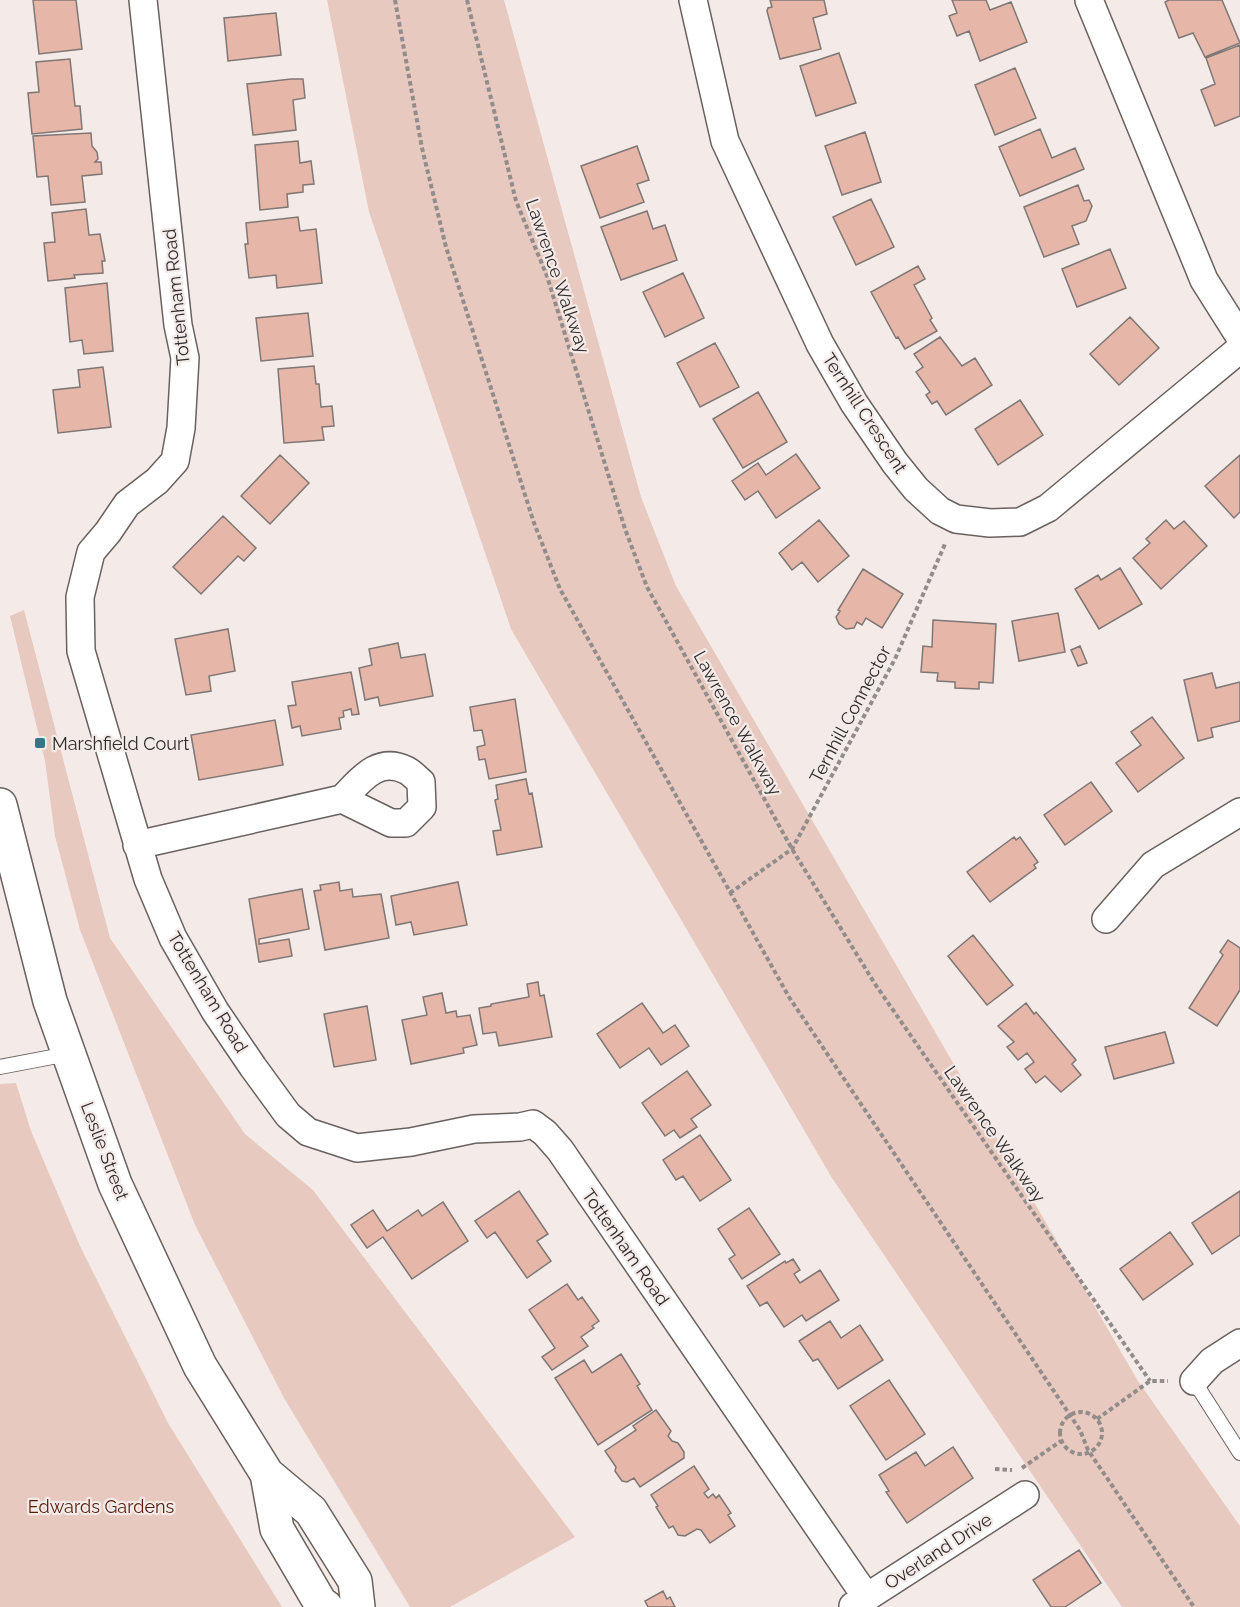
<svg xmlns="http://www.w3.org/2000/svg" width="1240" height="1607" font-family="Raleway,sans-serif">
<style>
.green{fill:#e8c9c0}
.building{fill:#e6b6a9;stroke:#7f7775;stroke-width:1.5}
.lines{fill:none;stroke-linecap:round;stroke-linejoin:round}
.lane-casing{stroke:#69615f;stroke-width:16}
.street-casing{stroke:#69615f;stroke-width:30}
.secondary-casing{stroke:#69615f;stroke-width:36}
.path{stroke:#928c8a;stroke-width:4;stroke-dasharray:4.5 3;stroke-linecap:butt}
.lane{stroke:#fff;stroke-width:14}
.street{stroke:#fff;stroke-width:27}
.secondary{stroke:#fff;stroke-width:33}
.poi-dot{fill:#337787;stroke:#f4ebe8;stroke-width:2}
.labels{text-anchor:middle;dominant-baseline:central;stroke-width:4.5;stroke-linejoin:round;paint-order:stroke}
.street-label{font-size:18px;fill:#2e2b2a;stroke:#f4ebe8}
.poi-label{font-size:18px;fill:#2e2b2a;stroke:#f4ebe8;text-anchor:start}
.park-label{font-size:18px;fill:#561d0d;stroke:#f4ebe8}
</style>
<rect width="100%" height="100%" fill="#f4ebe8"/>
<!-- green -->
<path class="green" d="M327 0H504L641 497 676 586 1138 1381 1240 1526V1607H1122L832 1178 511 629 369 212Z
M24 610 110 938 245 1134 313 1190 575 1537 450 1607H410L284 1398 195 1225 80 930 55 836 45 761 10 616Z
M16 1083 31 1131 80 1246 168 1423 282 1607H0V1084Z"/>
<!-- building -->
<path class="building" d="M33 0H76L82 49 39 54Z
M770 0H824L827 14 813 18 821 49 780 59 767 11 768 8 772 7Z
M952 0H986L990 10 1011 2 1027 42 980 61 969 31 957 36 949 16 957 13Z
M1169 0H1222L1240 43 1205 57 1193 33 1179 38 1165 2Z
M276 13 281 55 228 61 224 18Z
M1240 45V116L1215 126 1201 90 1215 84 1206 58Z
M839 53 856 103 816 116 800 66Z
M70 59 75 106H80L82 129 32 134 28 93 39 92 36 62Z
M1015 68 1036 118 995 135 975 85Z
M291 79H303L305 98 293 100 296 130 253 135 247 84Z
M1040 129 1052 158 1075 148 1084 169 1020 196 999 147Z
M865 132 881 182 842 195 825 146Z
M91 133 92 146 97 152 98 159 95 162H101L102 174 82 176 85 202 51 205 48 176 37 177 33 136Z
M298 141 300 163 311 161 314 184 303 185V192L287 194 288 207 260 210 255 145Z
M637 146 649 180 637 184 644 202 600 218 581 166Z
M1078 185 1084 201 1089 200 1092 206 1086 221 1072 226 1079 244 1044 257 1024 207Z
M871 199 894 247 856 265 833 217Z
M86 209 89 235 100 234 105 261H102L103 273 74 275 75 278 48 281 44 243 55 242 52 213Z
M647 211 653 229 665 225 677 260 621 280 601 227Z
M298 217 300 231 316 229 322 283 277 288 276 275 249 278 245 244H248L246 223Z
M1110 249 1126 288 1077 307 1062 269Z
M918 266 925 279 914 285 932 318 930 320 937 331 905 349 898 337 896 338 871 292Z
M683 273 704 318 665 337 643 292Z
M107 283 113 351 84 354 82 340 70 342 65 288Z
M308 313 313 356 261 361 256 318Z
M1130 317 1159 348 1119 385 1090 354Z
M940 337 962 366 975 358 992 385 946 415 937 401 932 404 926 395 930 392 916 372 923 367 914 354Z
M715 343 739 387 700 407 677 363Z
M314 366 316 384H319L321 407 332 406 334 426 322 427 324 440 284 443 278 369Z
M103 367 111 427 58 433 53 390 80 387 78 370Z
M758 392 787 442 743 468 713 419Z
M1020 400 1043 435 998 465 975 429Z
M796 454 820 488 776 518 758 491 745 500 732 481 758 463 766 475Z
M280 455 309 483 270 524 241 496Z
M1240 455V512L1234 518 1205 486Z
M223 516 256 548 244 561 238 556 201 594 173 567Z
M819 520 849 556 818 582 802 562 792 570 779 553Z
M1166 520 1174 529 1184 521 1207 546 1161 589 1133 558 1150 543 1146 539Z
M1120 568 1142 604 1099 629 1075 589 1098 575 1101 580Z
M863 569 903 594 882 628 866 618 862 625 857 622 854 628 846 629 839 624 836 617 840 611 838 610Z
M1058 613 1065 652 1019 661 1012 621Z
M933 620 996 624 993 683 979 682V689L955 688V682L937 681 938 673 921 672 923 646 932 647Z
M228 629 235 671 209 676 211 691 186 695 175 639Z
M398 643 401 658 425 654 433 696 380 706 378 697 365 700 359 668 372 665 369 649Z
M1080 646 1087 663 1078 666 1071 650Z
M351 672 359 714 352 715 351 709 343 711 344 717 339 718 341 729 302 736 300 726 292 728 288 706 296 705 292 682Z
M1212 673 1216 688 1240 682V721L1211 728 1213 737 1198 741 1184 680Z
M515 699 526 772 489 779 485 759 479 760 477 747 485 745 482 730 474 731 470 707Z
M1152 717 1184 758 1138 792 1116 763 1141 745 1131 732Z
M275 720 283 765 199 780 191 735Z
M526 779 529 794 532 793 542 847 497 855 493 831 501 830 495 800 498 799 496 785Z
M1091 782 1112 811 1065 845 1044 815Z
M1014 837 1016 840 1020 837 1038 862 1034 865 1036 868 990 902 967 872Z
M339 882 340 891 352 889 353 897 381 894 389 938 325 950 314 891 321 890 320 885Z
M458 882 467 925 414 935 411 922 396 925 391 896Z
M302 889 309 929 259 939V944L289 939 292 956 259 962 249 899Z
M973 935 1013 985 987 1005 948 956Z
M1228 940 1240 948V990L1217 1026 1189 1008 1223 955 1220 952Z
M538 982 540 996 544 995 552 1037 499 1046 496 1032 483 1034 479 1008 491 1006V1004L529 997 527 984Z
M442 993 446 1013 456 1011 457 1017 470 1015 477 1045 463 1048 464 1053 411 1064 402 1020 427 1015 423 997Z
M642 1003 663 1033 675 1025 689 1046 661 1065 649 1048 620 1068 597 1034Z
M1026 1003 1034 1014 1036 1012 1076 1060 1072 1064 1081 1075 1061 1092 1045 1076 1036 1083 1025 1069 1034 1062 1027 1053 1018 1060 1007 1047 1014 1042 998 1026Z
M367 1006 376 1060 334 1067 324 1014Z
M1165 1032 1174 1063 1114 1079 1105 1047Z
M687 1071 711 1105 691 1119 697 1127 680 1138 674 1130 665 1136 642 1103Z
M700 1135 731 1180 700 1201 683 1176 676 1180 663 1160Z
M519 1191 548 1234 537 1241 551 1261 527 1278 495 1232 487 1238 475 1221Z
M1240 1191V1235L1212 1254 1192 1223Z
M443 1202 468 1241 412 1279 383 1237 367 1248 351 1225 373 1210 387 1231 418 1210 422 1216Z
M749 1208 780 1254 742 1279 729 1259 735 1255 718 1229Z
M1170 1232 1193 1264 1143 1300 1120 1269Z
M793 1259 800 1270 794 1274 800 1283 820 1270 839 1300 806 1321 802 1315 784 1327 767 1302 760 1306 747 1286 785 1261 786 1263Z
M567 1284 578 1300 582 1297 599 1321 592 1326 594 1328 581 1337 588 1346 552 1370 542 1357 555 1348 529 1310Z
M830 1321 841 1338 860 1325 883 1360 838 1389 818 1359 813 1361 799 1341Z
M621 1354 640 1384 637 1386 652 1410 598 1445 555 1378 584 1360 592 1373Z
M889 1380 925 1434 886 1460 850 1406Z
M656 1410 671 1431 668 1436 672 1441 678 1443 684 1452V1458L640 1487 634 1478 627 1482 622 1481 615 1471 616 1467 605 1451 636 1430 633 1426Z
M953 1447 973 1478 907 1523 886 1492 889 1491 879 1475 916 1452 925 1466Z
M694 1466 709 1489 704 1493 708 1498 713 1494 716 1498 719 1495 731 1513 728 1515 735 1526 710 1543 701 1530 697 1529 685 1536 678 1535 673 1526 669 1528 656 1507 658 1506 651 1495Z
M1079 1550 1101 1583 1065 1607H1051L1033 1580Z
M663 1591 667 1599 670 1597 675 1607H648L645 1601Z"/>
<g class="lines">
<!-- lane casing -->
<g class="lane-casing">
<path id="lane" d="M0 1067 68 1054
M1194 1381 1240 1453"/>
</g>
<!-- street casing -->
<g class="street-casing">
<path id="street" d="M143 0 178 325 185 358 181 428 175 461 157 481 127 504 108 532 91 552 80 597 81 651 148 879 173 938 215 1011 253 1067 288 1115 308 1132 357 1148 411 1142 474 1129 520 1127 533 1124 545 1133 560 1150 867 1598
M693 0 725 141 820 344 854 403 895 463 916 489 940 511 956 519 990 523 1020 522 1048 508 1240 349
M1089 0 1204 280 1240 337
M137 845 342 799 391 823H406L422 807 421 782C416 778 411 772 406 770 377 756 360 781 342 799
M1106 919 1153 865 1240 812
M1194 1381 1212 1361 1240 1343
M853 1606 1025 1495"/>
</g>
<!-- secondary casing -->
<g class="secondary-casing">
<path id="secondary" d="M0 805 50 1001 115 1184 200 1366 267 1474 311 1511 355 1581 358 1607
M267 1474 277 1529 321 1604 326 1607"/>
</g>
<!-- path -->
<path class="path" d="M395 0 422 148 446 247 534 523 560 589 789 997 1080 1430 1088 1450 1194 1607
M467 0 516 201 547 276 625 529 647 587 792 849 875 984 1150 1381
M730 893 792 849 895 659 945 544
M1060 1433a21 21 0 1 1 42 0a21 21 0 1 1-42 0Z
M1097 1419 1150 1381H1168
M1022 1468 1061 1441
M995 1469 1012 1470"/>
<!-- lane -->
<use href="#lane" class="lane"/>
<!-- street -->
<use href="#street" class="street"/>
<!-- secondary -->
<use href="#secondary" class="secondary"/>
</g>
<!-- markers -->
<rect class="poi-dot" x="34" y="737" width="12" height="12" rx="3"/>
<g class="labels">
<!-- street labels -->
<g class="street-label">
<text transform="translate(558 276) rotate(71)">Lawrence Walkway</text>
<text transform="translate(176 297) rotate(-96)">Tottenham Road</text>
<text transform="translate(865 413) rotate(57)">Ternhill Crescent</text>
<text transform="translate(850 714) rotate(-62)">Ternhill Connector</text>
<text transform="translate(738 723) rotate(61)">Lawrence Walkway</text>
<text transform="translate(208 992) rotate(59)">Tottenham Road</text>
<text transform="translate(995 1134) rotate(55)">Lawrence Walkway</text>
<text transform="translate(105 1151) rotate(69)">Leslie Street</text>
<text transform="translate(626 1247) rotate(55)">Tottenham Road</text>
<text transform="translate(938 1551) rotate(-33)">Overland Drive</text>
</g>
<!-- poi labels -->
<g class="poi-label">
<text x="52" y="743">Marshfield Court</text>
</g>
<!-- park labels -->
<g class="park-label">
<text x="101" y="1506">Edwards Gardens</text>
</g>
</g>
</svg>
